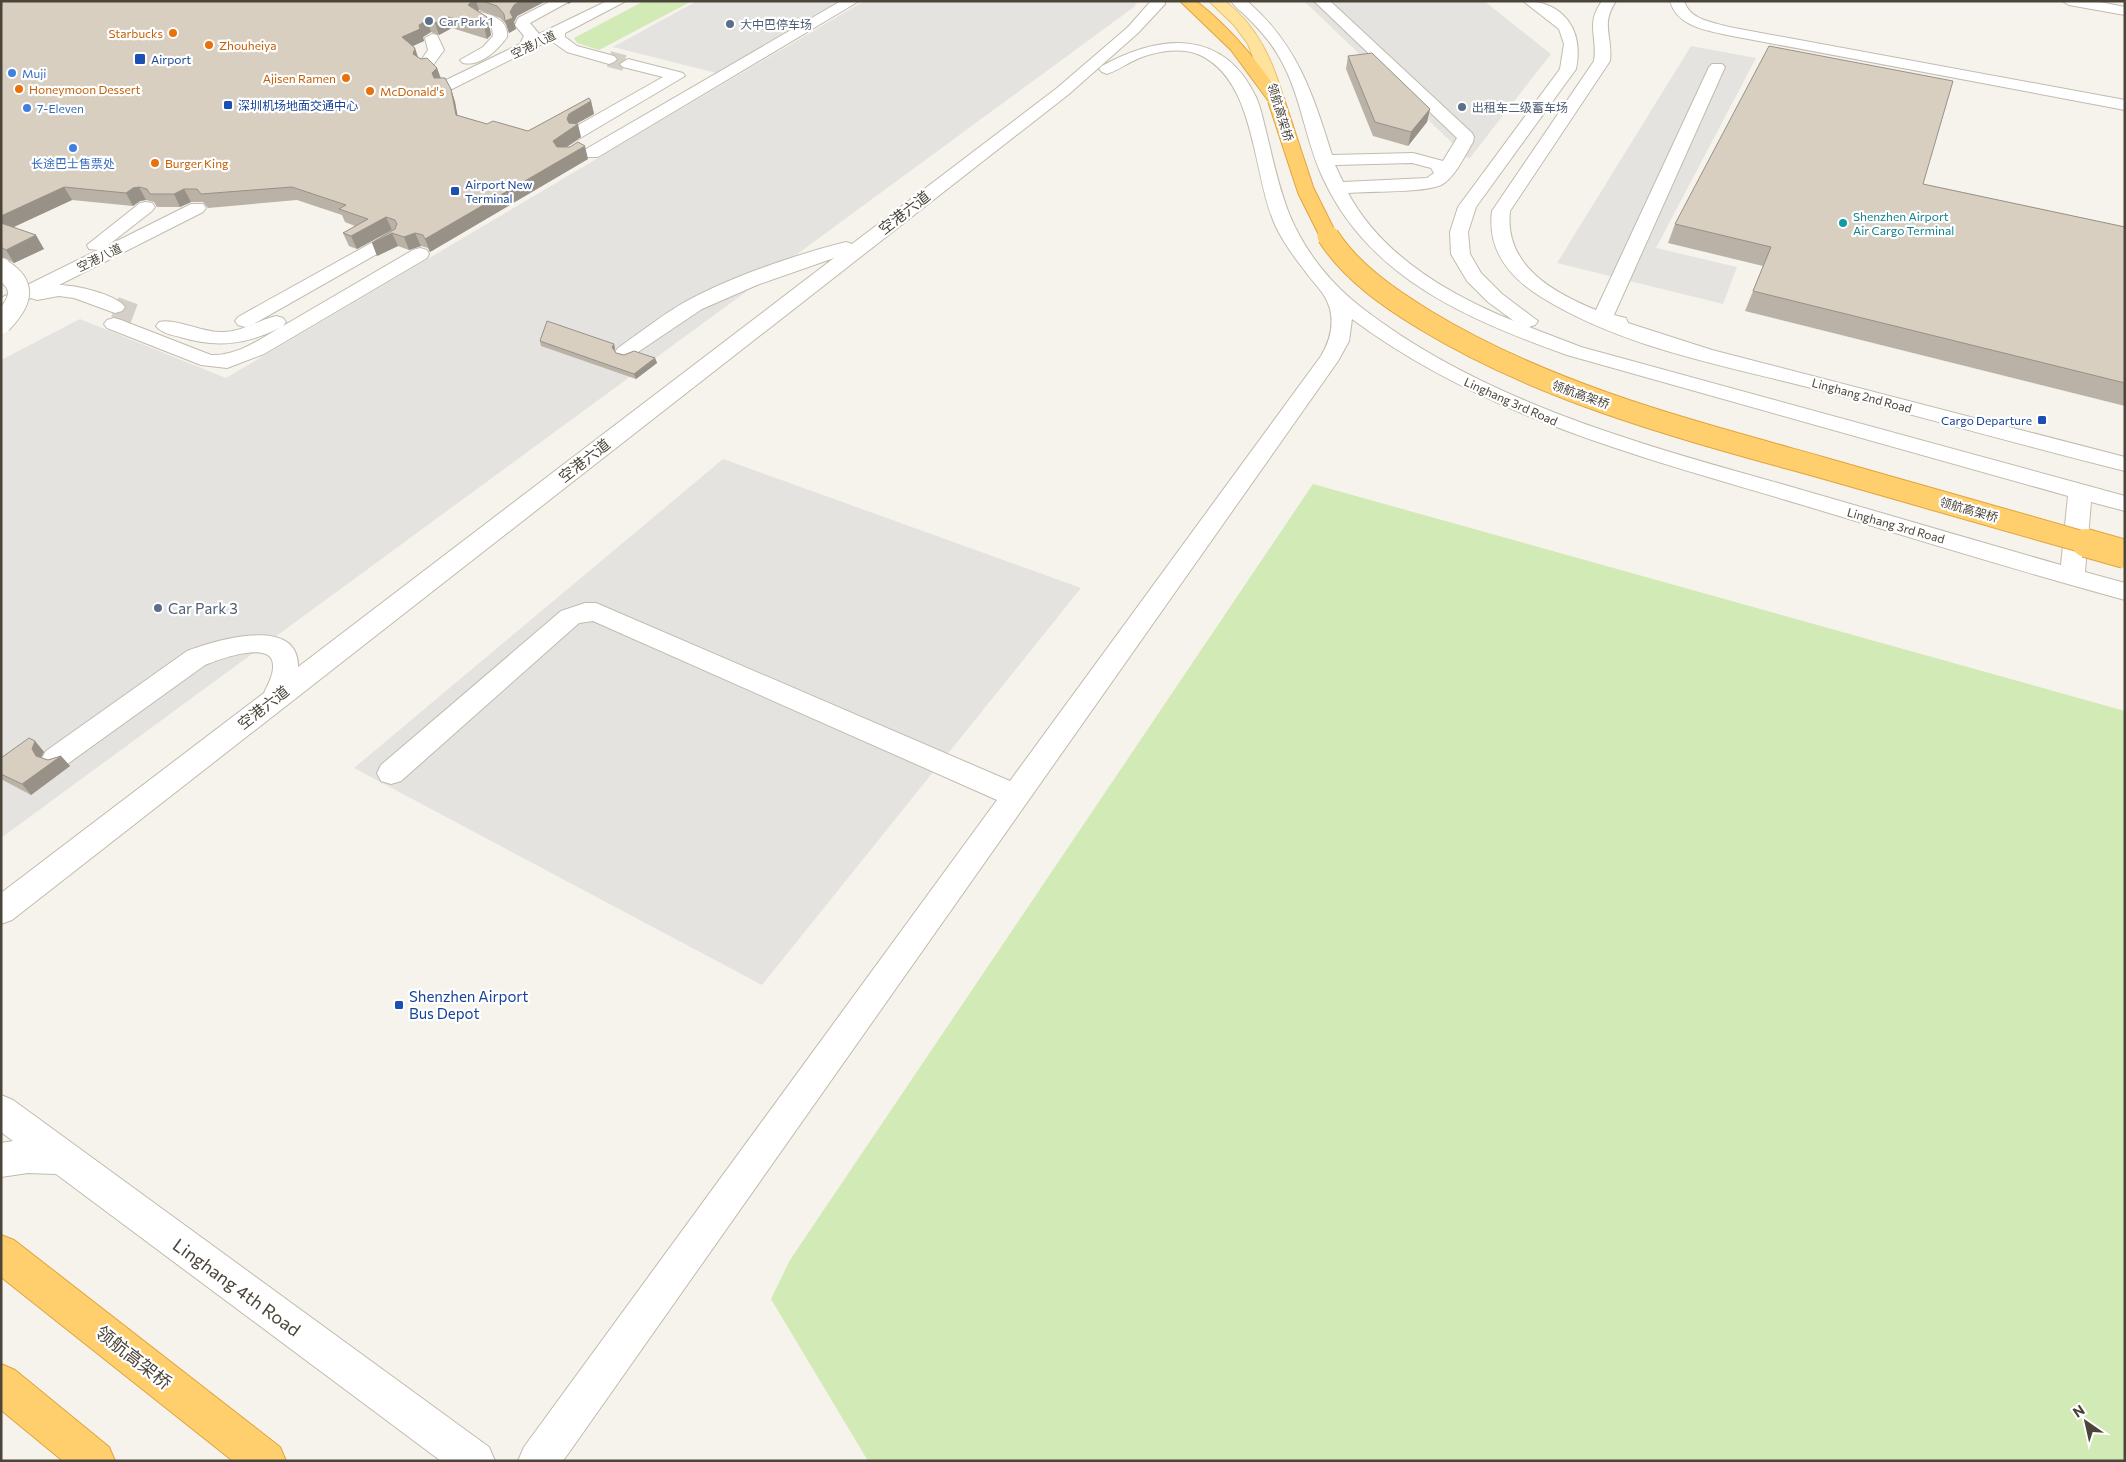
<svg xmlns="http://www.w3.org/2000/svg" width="2126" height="1462" font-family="Commissioner,'Noto Sans SC',sans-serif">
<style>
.green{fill:#d2eab5}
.parking{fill:#e5e3e0}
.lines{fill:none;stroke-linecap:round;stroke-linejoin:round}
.minor-tunnel-far1{stroke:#d4d0c8;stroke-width:16;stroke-dasharray:16 8;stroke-linecap:butt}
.minor-tunnel{stroke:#d4d0c8;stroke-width:21;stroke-dasharray:21 11;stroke-linecap:butt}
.minor-casing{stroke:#c2bbae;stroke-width:2}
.major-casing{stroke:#e6c16a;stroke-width:2}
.highway-casing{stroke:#e0a43c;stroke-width:2}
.minor{fill:#fff;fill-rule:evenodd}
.major{fill:#ffe39c;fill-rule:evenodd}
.highway{fill:#ffcf6e;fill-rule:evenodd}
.minor-bridge-casing{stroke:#c2bbae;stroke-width:23;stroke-linecap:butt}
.highway-bridge-far2-casing{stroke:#e0a43c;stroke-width:18;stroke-linecap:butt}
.highway-bridge-far1-casing{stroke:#e0a43c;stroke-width:23;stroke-linecap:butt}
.highway-bridge-casing{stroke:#e0a43c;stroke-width:30;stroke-linecap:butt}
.minor-bridge{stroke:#fff;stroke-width:21}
.highway-bridge-far2{stroke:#ffcf6e;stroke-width:16}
.highway-bridge-far1{stroke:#ffcf6e;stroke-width:21}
.highway-bridge{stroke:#ffcf6e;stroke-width:28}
.wall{fill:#bab2a6}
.shaded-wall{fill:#979187}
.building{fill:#d8cfc1;stroke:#979187}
.service-dot{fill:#5c6f8a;stroke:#fff;stroke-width:2}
.food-dot{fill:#e8710a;stroke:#fff;stroke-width:2}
.transit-dot{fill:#1a4fb4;stroke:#fff;stroke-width:2}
.shop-dot{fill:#3f7fe0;stroke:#fff;stroke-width:2}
.culture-dot{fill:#0f9aa8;stroke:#fff;stroke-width:2}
.labels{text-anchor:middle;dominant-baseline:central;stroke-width:4.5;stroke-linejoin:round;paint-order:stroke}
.far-service-label{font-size:12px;fill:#4e5e75;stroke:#fff;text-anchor:start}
.far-food-label{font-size:12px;fill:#c56008;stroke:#fff;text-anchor:start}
.far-street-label{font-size:12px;fill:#4b4439;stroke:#fff}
.far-transit-label{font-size:12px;fill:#164399;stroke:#fff;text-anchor:start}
.far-shop-label{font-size:12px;fill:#366cbe;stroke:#fff;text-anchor:start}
.far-culture-label{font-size:12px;fill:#0d838f;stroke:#fff;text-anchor:start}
.street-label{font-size:15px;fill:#4b4439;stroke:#fff}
.service-label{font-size:15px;fill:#4e5e75;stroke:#fff;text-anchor:start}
.transit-label{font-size:15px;fill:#164399;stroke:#fff;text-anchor:start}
.near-street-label{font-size:18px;fill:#4b4439;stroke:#fff}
</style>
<rect width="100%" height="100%" fill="#f6f3ec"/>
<!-- green -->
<path class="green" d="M644 1H692L599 50 577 43 574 38Z
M1313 484 2125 711V1461H868L771 1299 790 1260Z"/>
<!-- parking -->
<path class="parking" d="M697 1H843L720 74 613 47Z
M864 1H1138L1134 7 1 838V360L80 319 226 378Z
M1304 1H1484L1551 54 1469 159Z
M1691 46 1756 58 1656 248 1737 267 1723 304 1557 263Z
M723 459 1081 588 762 985 354 768Z"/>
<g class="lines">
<!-- minor-tunnel-far1 -->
<path class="minor-tunnel-far1" d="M609 59 628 64"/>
<!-- minor-tunnel -->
<path class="minor-tunnel" d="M115 307 134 314"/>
<!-- minor casing -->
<g class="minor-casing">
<path id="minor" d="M551 1H570L530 23 539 34 607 1H626L565 33V37L577 46 614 56 617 59 614 62 609 64 567 52 550 40 452 89H440L438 86 440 83 520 44 524 36 515 25 518 18Z
M841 1H859L598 157H586L583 153 586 149Z
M1151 1H1165V4L1138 33 1069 94 12 920 1 924V893L264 693C268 684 276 671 272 660 265 642 217 660 205 665L66 765 56 769 46 765 42 758 46 751 187 651C213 641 299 614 298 667L834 258 757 285 702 309 632 356 625 358 618 356 615 352 618 348C638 334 657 319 678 306 724 279 794 255 846 242L852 244 1057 88 1128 27Z
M1231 1H1247C1297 44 1313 94 1332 155L1413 153 1443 161 1457 138 1314 1H1330L1472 133 1474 137 1473 142C1465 155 1455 178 1441 185 1423 193 1370 191 1348 193 1382 256 1449 295 1514 321L1488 302 1467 281 1451 254 1450 232 1458 207 1560 69 1564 44 1559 29 1523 1C1564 1 1584 30 1576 69L1476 207 1468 232 1470 254 1481 273 1502 294 1538 321 1535 325 1529 327 1581 347 2125 496V511L2091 502 2085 572 2125 583V600C2011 569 1899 534 1786 500 1634 455 1481 415 1352 319L1349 341 1338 361 563 1461H518L524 1447 997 800 593 621 579 623 401 781 391 784 381 781 377 773 381 765 561 611 585 603H596L1010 781 1321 356C1330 341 1334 326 1330 309 1326 293 1314 284 1305 271 1294 257 1284 243 1276 227 1252 175 1257 82 1200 55 1179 46 1151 52 1131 62 1123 66 1116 71 1107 74L1102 72 1099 69 1102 66C1160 34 1223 28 1256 97 1261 108 1263 120 1266 131 1273 160 1279 189 1290 216 1305 252 1332 285 1362 308 1483 401 1633 442 1778 483 1872 510 1966 538 2061 565L2068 496 1567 355C1467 319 1368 278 1322 176 1304 136 1301 93 1278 55 1270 41 1259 29 1247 17 1242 12 1235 7 1231 1ZM1412 163 1431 168 1434 173 1427 178 1343 182 1335 165Z
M1602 1H1616C1600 25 1613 36 1610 61L1510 211C1504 265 1552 292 1596 310L1709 67 1712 64H1722L1725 67 1614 315 1626 318 1628 323 1712 350 2125 457V471C2021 445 1918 416 1815 389 1723 365 1623 348 1541 297 1509 277 1487 250 1492 211L1594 61C1598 36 1585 25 1602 1Z
M1670 1H1684C1690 20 1712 22 1729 27L2125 100V110L1727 35C1705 30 1677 26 1670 1Z
M2062 1H2095L2125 7V15L2069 5Z
M480 12C493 15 509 21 507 37 498 50 480 67 463 63L460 60 483 47 493 36 492 28 473 16Z
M432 34 437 35 444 50 431 68 426 70 418 65 428 50 425 38Z
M628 59 683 73 685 76 555 153H543L541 149 543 145 663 77 623 67 620 64Z
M146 202 152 203 155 207 152 211 107 246 191 204H203L206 208 203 212 59 285C75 285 116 294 125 307L122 311 115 313 74 298 59 296 37 300 31 298 1 312V298L98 250 89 249 87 245 140 203Z
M391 232 398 234 400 238 398 242 252 325 245 327 238 325 235 321 238 317Z
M420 248 427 250 429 254 427 258 264 354 227 368 201 365 107 328 104 324 107 320 114 318 121 320 211 355C237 356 259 340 281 327 247 345 216 348 180 337 172 335 161 333 156 326L159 322C176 318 200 332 220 332 241 333 256 321 276 316L283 318 286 322 283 326 413 250Z
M1 1095 13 1100 489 1447 495 1461H441L56 1174 28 1173 1 1177V1143L13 1141 1 1132Z"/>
</g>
<!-- major casing -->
<g class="major-casing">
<path id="major" d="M1209 1H1225C1258 27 1273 61 1284 100L1282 103H1270L1248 44 1234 25Z"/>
</g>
<!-- highway casing -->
<g class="highway-casing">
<path id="highway" d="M1180 1H1196C1232 29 1259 63 1284 100L1282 103H1270L1231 50Z
M1 1235 14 1240 280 1447 286 1461H233L1 1277Z
M1 1364 15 1370 109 1447 115 1461H63L1 1410Z"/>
</g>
<!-- minor -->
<use href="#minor" class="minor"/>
<!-- major -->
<use href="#major" class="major"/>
<!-- highway -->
<use href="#highway" class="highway"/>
<!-- minor-bridge casing -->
<g class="minor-bridge-casing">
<path id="minor-bridge" d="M1 323C19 304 29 287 2 270"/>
</g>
<!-- highway-bridge-far2 casing -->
<g class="highway-bridge-far2-casing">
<path id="highway-bridge-far2" d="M1276 100 1306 191 1329 237"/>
</g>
<!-- highway-bridge-far1 casing -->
<g class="highway-bridge-far1-casing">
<path id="highway-bridge-far1" d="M1328 236C1351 272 1389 298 1425 320 1547 394 1684 429 1820 467 1910 493 2001 518 2090 544"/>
</g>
<!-- highway-bridge casing -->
<g class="highway-bridge-casing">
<path id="highway-bridge" d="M2086 543 2125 554"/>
</g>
<!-- minor-bridge -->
<use href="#minor-bridge" class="minor-bridge"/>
<!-- highway-bridge-far2 -->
<use href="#highway-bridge-far2" class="highway-bridge-far2"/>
<!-- highway-bridge-far1 -->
<use href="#highway-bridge-far1" class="highway-bridge-far1"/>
<!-- highway-bridge -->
<use href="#highway-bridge" class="highway-bridge"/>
</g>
<!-- wall -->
<path class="wall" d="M1 1H546L517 16 514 22 516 29 509 33 507 25 500 18 479 10 478 11 490 29 491 35 487 39 452 28 439 35 431 32 423 37 424 41 413 46 418 58 437 68 441 78 451 89 455 102 457 115 487 124 528 131 591 101 594 114 576 124 581 137 566 147 588 159 430 252 428 248 421 246 409 250 398 246 377 256 393 231 392 230 357 249 349 246 343 233 355 226 345 222 342 215 297 200 208 208 203 202H191L180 207H157L154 202 146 200 140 201 133 206 72 200 13 227 44 249 14 263 4 258H1Z
M1348 56 1430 109 1427 122 1408 146 1373 136 1346 69Z
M1923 184 2125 227V406L1745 311 1763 266 1668 243 1675 224Z
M540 341 614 344 615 349 614 350 616 353 624 355 655 358 657 363 636 379 541 346Z
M35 741 44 752 41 758 48 760 61 756 70 766 31 795 1 779V758Z"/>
<!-- shaded-wall -->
<path class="shaded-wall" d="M472 1H476L479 10 471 17 468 5Z
M520 1H546L517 16 514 22 516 29 509 33 505 21 514 5Z
M567 1H574L568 4Z
M448 17 452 28 439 35 435 23Z
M487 17 490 29 491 35 487 39 484 27Z
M427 20 431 32 423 37 424 41 406 49 402 37Z
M415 48 419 60 413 54Z
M437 68 441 80 436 85 432 73Z
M451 89 455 102 460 128 456 115Z
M591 101 594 114 572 126 578 124 581 137 556 154 553 141 569 114Z
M1430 109 1427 122 1408 146 1411 132Z
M585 146 588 159 430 252 425 239Z
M64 187 72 200 1 233V216Z
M139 187 146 200 140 201 133 206 126 193 133 188Z
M184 189 191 202 180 207 174 194Z
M386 217 392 230 357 249 351 236Z
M392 233 398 246 377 256 372 243Z
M415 233 421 246 409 250 404 237Z
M36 235 44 249 14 263 6 250Z
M614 344 615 349 613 352 612 347Z
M655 358 657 363 636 379 634 374Z
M35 741 44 752 40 759 36 756 32 749Z
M61 756 70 766 31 795 22 784Z"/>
<!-- building -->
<path class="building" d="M1 1H472L468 5 487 17V23L484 27 448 17 435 23 427 20 419 25 420 29 402 37 415 48 413 54 421 59 427 58 437 68 432 73 434 78H445L451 89 456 115 487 124 493 121 528 131 589 98 591 101 569 114 567 119 569 123 578 124 553 141 557 147H570L578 142 585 146 425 239 423 235 415 233 404 237 392 233 372 243 395 229 397 224 395 220 386 217 351 236 343 233 368 219 339 209 346 205 292 187 201 194 197 189H184L174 194H150L147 189 139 187 133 188 126 193 64 187 1 216Z
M483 1H520L514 5 510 12 513 18 505 21 504 14 497 6Z
M1769 46 1953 81 1923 184 2125 227V383L1753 291 1771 247 1675 224Z
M1372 53 1430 109 1411 132 1375 122 1348 56Z
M1 223 36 235 6 250 1 247Z
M547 321 614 344 612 347 616 353 624 355 634 351 655 358 634 374 540 341Z
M29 738 35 741 32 749 36 756 48 760 61 756 22 784 1 774V758Z"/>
<!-- markers -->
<g class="service-dot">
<circle cx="429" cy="21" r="5"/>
<circle cx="730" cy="24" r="5"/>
<circle cx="1462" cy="107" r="5"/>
<circle cx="158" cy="608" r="5"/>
</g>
<g class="food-dot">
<circle cx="173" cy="33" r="5"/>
<circle cx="209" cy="45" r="5"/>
<circle cx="346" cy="78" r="5"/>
<circle cx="19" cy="89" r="5"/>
<circle cx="370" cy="91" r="5"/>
<circle cx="155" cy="163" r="5"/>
</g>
<g class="transit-dot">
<rect x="134" y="53" width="12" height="12" rx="2.5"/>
<rect x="223" y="100" width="10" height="10" rx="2.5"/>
<rect x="450" y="186" width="10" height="10" rx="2.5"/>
<rect x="2037" y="415" width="10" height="10" rx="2.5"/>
<rect x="394" y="1000" width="10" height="10" rx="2.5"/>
</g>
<g class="shop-dot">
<circle cx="12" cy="73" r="5"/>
<circle cx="27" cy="108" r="5"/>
<circle cx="73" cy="148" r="5"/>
</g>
<circle class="culture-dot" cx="1843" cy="223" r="5"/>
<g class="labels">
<!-- far-service labels -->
<g class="far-service-label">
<text x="439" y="21">Car Park 1</text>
<text x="740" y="24">大中巴停车场</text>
<text x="1472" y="107">出租车二级蓄车场</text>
</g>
<!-- far-food labels -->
<g class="far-food-label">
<text x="163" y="33" text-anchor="end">Starbucks</text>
<text x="219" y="45">Zhouheiya</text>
<text x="336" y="78" text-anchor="end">Ajisen Ramen</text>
<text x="29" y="89">Honeymoon Dessert</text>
<text x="380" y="91">McDonald's</text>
<text x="165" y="163">Burger King</text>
</g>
<!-- far-street labels -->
<g class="far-street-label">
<text transform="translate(533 44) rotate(-26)">空港八道</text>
<text transform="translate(1281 112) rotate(73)">领航高架桥</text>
<text transform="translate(99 257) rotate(-26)">空港八道</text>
<text transform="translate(1581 394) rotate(20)">领航高架桥</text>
<text transform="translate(1862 395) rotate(15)">Linghang 2nd Road</text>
<text transform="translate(1511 401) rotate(24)">Linghang 3rd Road</text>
<text transform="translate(1969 509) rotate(16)">领航高架桥</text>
<text transform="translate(1896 525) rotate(16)">Linghang 3rd Road</text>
</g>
<!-- far-transit labels -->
<g class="far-transit-label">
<text x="151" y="59">Airport</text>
<text x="238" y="105">深圳机场地面交通中心</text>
<text x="465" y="184">Airport New<tspan x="465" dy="14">Terminal</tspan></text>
<text x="2032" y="420" text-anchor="end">Cargo Departure</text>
</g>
<!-- far-shop labels -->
<g class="far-shop-label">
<text x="22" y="73">Muji</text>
<text x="37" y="108">7-Eleven</text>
<text x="73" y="163" text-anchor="middle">长途巴士售票处</text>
</g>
<!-- far-culture labels -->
<g class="far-culture-label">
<text x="1853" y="216">Shenzhen Airport<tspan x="1853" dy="14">Air Cargo Terminal</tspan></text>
</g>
<!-- street labels -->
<g class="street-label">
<text transform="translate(904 212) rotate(-38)">空港六道</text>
<text transform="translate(584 460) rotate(-38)">空港六道</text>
<text transform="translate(263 707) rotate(-38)">空港六道</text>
</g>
<!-- service labels -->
<g class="service-label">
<text x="168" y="608">Car Park 3</text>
</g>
<!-- transit labels -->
<g class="transit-label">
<text x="409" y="996">Shenzhen Airport<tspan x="409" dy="17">Bus Depot</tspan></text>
</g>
<!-- near-street labels -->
<g class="near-street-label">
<text transform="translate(237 1287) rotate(36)">Linghang 4th Road</text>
<text transform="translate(134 1357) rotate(38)">领航高架桥</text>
</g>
</g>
<!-- border -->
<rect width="2126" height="1462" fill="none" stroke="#4b4439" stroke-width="5"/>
<!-- north arrow -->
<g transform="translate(2086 1422) rotate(326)" stroke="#ffffff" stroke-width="4" paint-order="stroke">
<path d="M0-4L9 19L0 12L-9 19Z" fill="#4b4439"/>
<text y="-8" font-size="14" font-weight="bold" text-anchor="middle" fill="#4b4439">N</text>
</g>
</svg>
